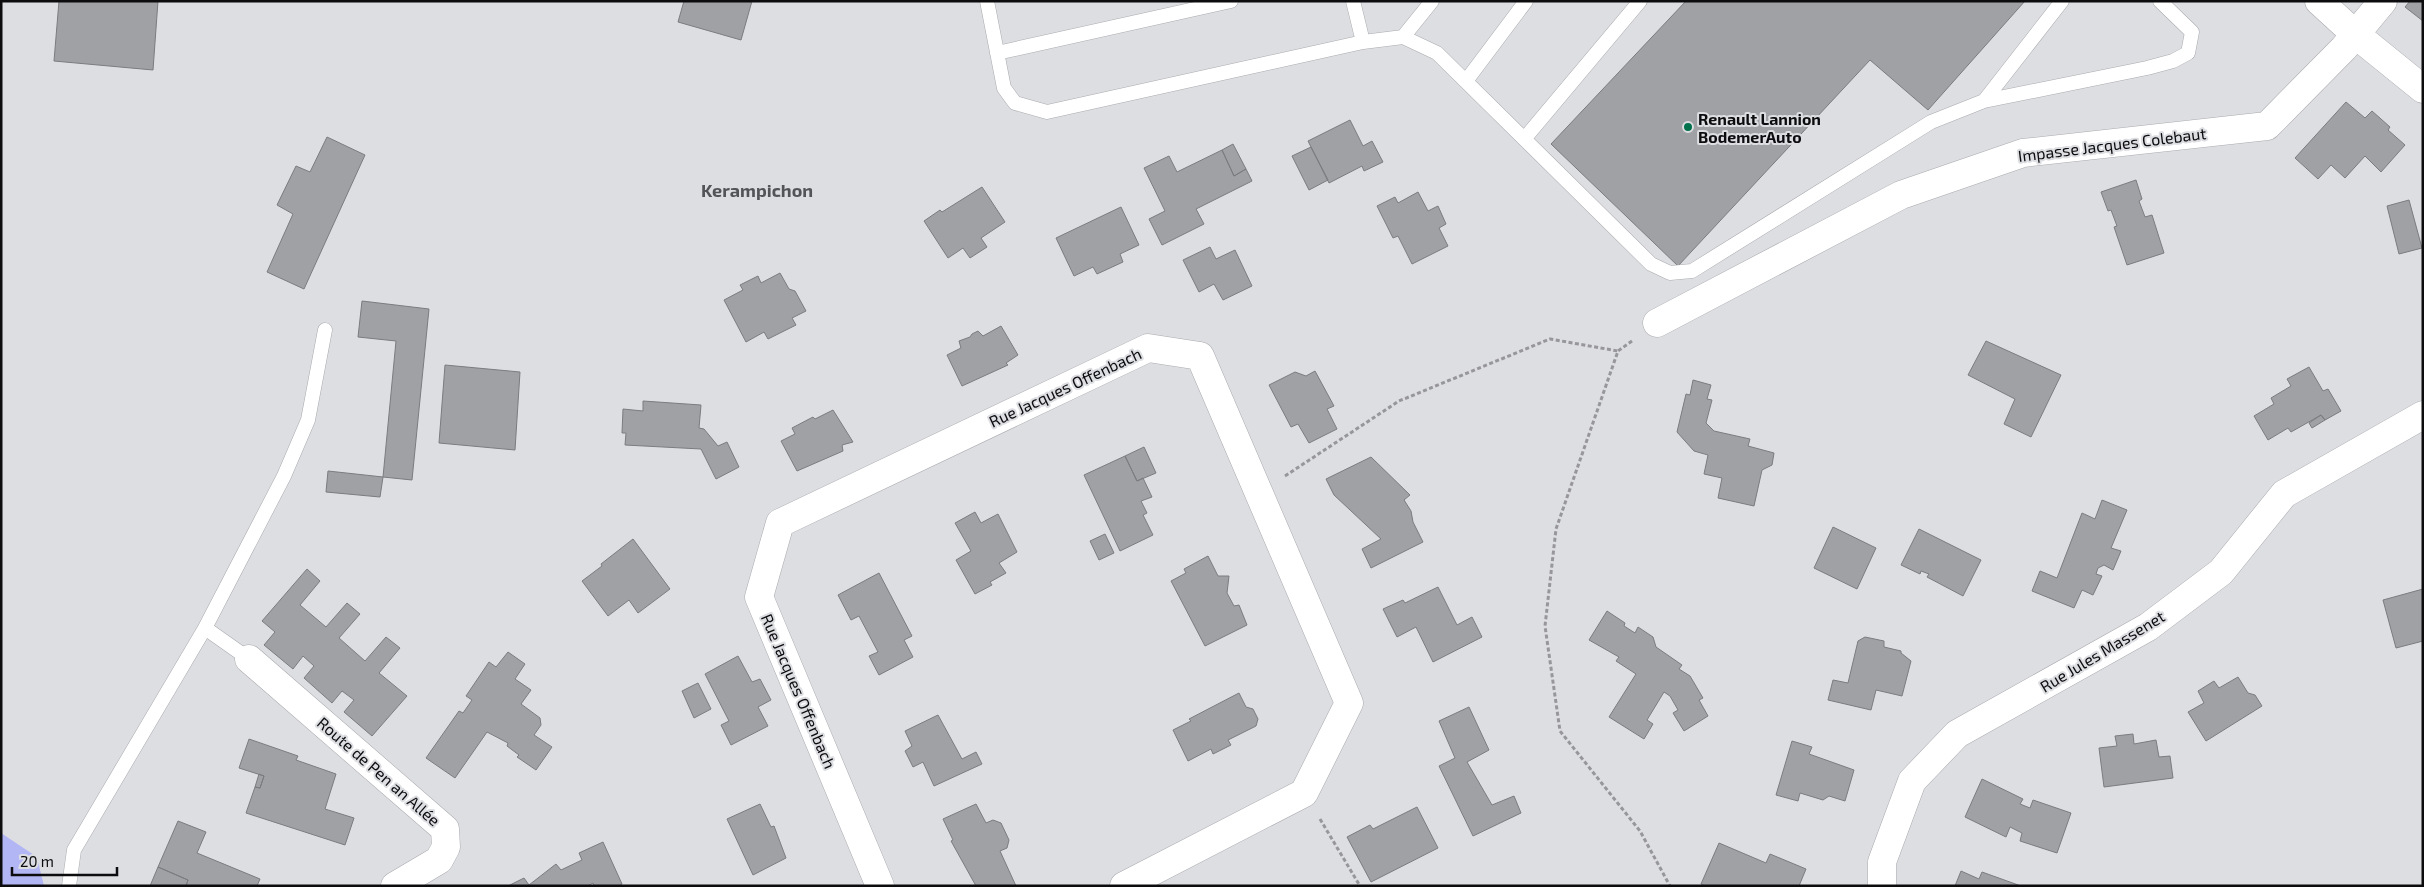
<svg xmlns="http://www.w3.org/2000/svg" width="2424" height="887" font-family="'Exo 2',sans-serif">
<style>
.green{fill:#b3b6f5}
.building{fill:#a0a1a5;stroke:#7b7c7f}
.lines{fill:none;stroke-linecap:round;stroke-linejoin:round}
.service-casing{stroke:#aaabaf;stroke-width:15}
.minor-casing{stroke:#aaabaf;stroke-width:29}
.primary-casing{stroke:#aaabaf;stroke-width:29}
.path{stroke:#97979b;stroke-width:3;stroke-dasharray:4 2.5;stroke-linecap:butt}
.service{stroke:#fff;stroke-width:14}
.minor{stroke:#fff;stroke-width:28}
.primary{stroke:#fff;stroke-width:28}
.poi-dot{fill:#00714a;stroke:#dddee2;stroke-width:2}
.labels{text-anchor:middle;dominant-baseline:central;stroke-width:4;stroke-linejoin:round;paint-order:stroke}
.poi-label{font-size:16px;font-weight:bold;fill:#0c0c0e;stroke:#dddee2;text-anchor:start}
.street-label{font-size:16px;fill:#0c0c0e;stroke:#dddee2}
.neighbourhood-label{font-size:18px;font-weight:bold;fill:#535457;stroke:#dddee2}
</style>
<rect width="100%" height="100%" fill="#dddee2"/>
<!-- green -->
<path class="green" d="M1 833 37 857 44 886H1Z"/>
<!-- building -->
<path class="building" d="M59 1H158L153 70 54 61Z
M684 1H752L741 40 678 22Z
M1686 1H2025L1928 110 1870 60 1678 266 1551 144Z
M2410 1H2423V21L2405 7Z
M2346 102 2365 118 2372 111 2390 127 2388 130 2405 145 2381 172 2365 156 2345 178 2331 165 2318 179 2295 158Z
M1350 120 1363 146 1372 141 1383 162 1364 171 1362 166 1329 183 1308 141Z
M327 137 365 155 304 289 267 272 293 214 277 205 296 166 310 172Z
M1233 144 1246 169 1234 176 1222 150Z
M1311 147 1328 180 1309 190 1292 156Z
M1222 150 1234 176 1246 169 1252 181 1196 209 1204 224 1162 245 1149 219 1165 211 1144 168 1169 156 1177 172Z
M2136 180 2142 199 2139 201 2145 217 2152 215 2164 253 2127 265 2114 227 2117 226 2111 210 2108 211 2101 192Z
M982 187 1005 222 981 238 987 247 970 258 963 248 948 258 924 221 940 210 942 212Z
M1418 192 1428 211 1438 206 1446 224 1439 228 1448 246 1412 264 1398 236 1393 238 1377 206 1395 197 1398 203Z
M2409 200 2422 248 2399 254 2387 206Z
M1121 207 1139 245 1120 254 1123 262 1097 274 1093 267 1074 276 1056 238Z
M1210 247 1216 259 1235 250 1252 286 1223 300 1214 284 1199 292 1183 260Z
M780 273 789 289 795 291 806 311 792 318 796 325 768 339 764 332 746 342 724 300 743 290 740 285 758 276 761 283Z
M362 301 429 309 412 480 383 477 396 341 358 337Z
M1001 326 1018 355 1006 363 1008 365 962 386 947 355 961 348 959 341 970 337 972 334 978 331 983 336Z
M1986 341 2061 375 2031 437 2004 424 2015 399 1968 375Z
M445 365 520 372 515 450 439 443Z
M2309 367 2323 391 2328 389 2341 411 2325 420 2321 415 2291 432 2288 428 2268 440 2254 416 2274 404 2271 398 2291 386 2287 379Z
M1315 371 1334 406 1327 409 1337 429 1309 443 1298 424 1291 427 1269 385 1295 372 1306 376Z
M1693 380 1711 385 1707 399 1712 400 1706 423 1714 431 1750 439 1748 446 1774 453 1772 465 1762 470 1754 506 1718 498 1722 478 1704 474 1708 455 1694 451 1677 432 1686 394 1690 395Z
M643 401 701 405 699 428 704 429 718 446 727 442 739 467 716 479 701 449 625 445 626 433H622L623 409 643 411Z
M833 410 853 442 842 445 843 451 797 471 781 441 795 434 792 428 813 417 815 419Z
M2321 415 2325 420 2312 428 2309 423Z
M1144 447 1156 473 1137 481 1125 456Z
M1125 456 1137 481 1143 478 1152 497 1141 501 1147 513 1143 515 1153 535 1120 551 1084 475Z
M1371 457 1410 495 1404 500 1411 511 1413 522 1423 542 1371 568 1362 549 1381 539 1334 495 1326 479Z
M328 471 383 477 380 497 326 492Z
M2102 500 2127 510 2111 548 2121 551 2113 570 2104 565 2098 568 2096 574 2102 576 2093 595 2082 590 2074 608 2032 591 2040 571 2057 578 2082 513 2095 519Z
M975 512 981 523 998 514 1017 552 999 563 1006 573 990 582 992 585 975 594 956 560 971 551 955 523Z
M1833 527 1876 548 1857 589 1814 568Z
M1919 529 1981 560 1963 596 1927 577 1929 574 1921 571 1920 574 1901 565Z
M1105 534 1114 553 1099 560 1090 541Z
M633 539 670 589 638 613 629 600 608 616 582 581 602 566 601 564Z
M1208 556 1218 576H1229L1227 593 1234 606 1239 605 1247 625 1205 646 1171 581 1186 573 1184 569Z
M307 569 320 581 300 605 326 627 347 603 360 614 339 638 365 661 386 637 400 648 379 673 407 696 372 736 344 712 354 700 342 691 332 703 304 678 314 666 303 656 293 669 264 645 275 632 262 621Z
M879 573 912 636 904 640 913 657 879 675 869 656 878 652 859 616 851 620 838 595Z
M1438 587 1457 625 1472 617 1482 637 1433 662 1416 627 1397 637 1383 609 1403 600 1405 603Z
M2423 589V641L2396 648 2383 600Z
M1607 611 1625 623 1624 626 1635 633 1638 627 1653 637 1656 647 1682 665 1679 669 1690 676 1703 698 1699 700 1708 716 1684 731 1673 713 1678 710 1670 696 1664 692 1647 720 1653 724 1644 739 1609 717 1636 674 1616 661 1619 657 1589 640Z
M1865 637 1884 641V647L1901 651V653L1911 661 1902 696 1876 690 1871 710 1828 700 1833 680 1848 683 1858 641Z
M508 652 525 664 515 679 531 690 521 704 540 718 541 725 534 735 552 747 536 770 517 757 519 755 507 746 508 743 487 732 455 778 426 758 459 711 463 713 472 700 466 696 489 662 496 667Z
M738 656 752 682 760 679 771 700 758 707 768 726 731 745 721 725 729 721 705 674Z
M2238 677 2248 693 2255 695 2262 706 2206 741 2188 712 2204 703 2198 691 2214 681 2219 688Z
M698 683 711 709 694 718 682 691Z
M1239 693 1246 707 1253 709 1258 719 1256 726 1228 740 1231 745 1213 754 1211 749 1188 761 1173 730 1191 721 1189 719Z
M1469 707 1489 750 1467 762 1492 805 1514 796 1521 813 1473 836 1439 766 1455 758 1439 721Z
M938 715 962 759 976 752 982 764 934 786 923 762 913 767 905 751 912 746 905 731Z
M2133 734 2134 744 2156 740 2159 757 2170 756 2173 778 2104 787 2099 748 2117 746 2115 736Z
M249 739 298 756 296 760 336 774 325 809 354 818 345 845 246 813 255 787 260 788 264 776 239 768Z
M1792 741 1812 747 1809 754 1854 770 1845 801 1829 796 1823 800 1800 793 1798 801 1776 795Z
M259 774 264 776 260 788 255 787Z
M1982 779 2023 799 2020 804 2030 808 2033 800 2071 813 2057 853 2020 841 2022 833 2010 827 2006 837 1965 817Z
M760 804 771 827 774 826 786 858 753 875 727 819Z
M976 804 986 823 993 820 1001 823 1009 840 1007 848 1000 851 1016 886H976L951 841 953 840 943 819Z
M1417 807 1438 848 1371 882 1347 837 1370 825 1373 829Z
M178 821 206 832 197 853 260 879 257 886H186L188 880 158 867Z
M603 842 622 884 618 886H594L593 883 588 886H508L524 878 529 885 556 864 561 870 582 860 579 853Z
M1719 843 1766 863 1770 854 1806 869 1799 886H1705L1701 884Z
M158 867 188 880 186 886H150Z
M1961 871 1979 879 1982 872 2021 886H1955Z"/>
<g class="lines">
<!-- service casing -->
<g class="service-casing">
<path id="service" d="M987 1 1004 88 1015 103 1047 112 1363 42 1403 37 1437 53 1651 264 1670 273 1692 271 1931 122 1984 101 2147 68 2173 61 2188 53 2192 32 2160 1
M1353 1 1363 42
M1403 37 1432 1
M997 53 1231 1
M1466 81 1526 1
M1984 101 2062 1
M1525 138 1640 1
M205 628 249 659
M69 886 74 850 205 628 284 476 308 420 325 330"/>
</g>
<!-- minor casing -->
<g class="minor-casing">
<path id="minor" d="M1657 323 1901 195 2023 153 2267 126 2344 48 2383 1
M249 659 445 829 446 847 439 860 395 886
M880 886 759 597 780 523 1148 348 1200 356 1349 703 1304 793 1124 886
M1882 886V862L1912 781 1957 734 2148 627 2221 572 2284 494 2423 415"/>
</g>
<!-- primary casing -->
<g class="primary-casing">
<path id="primary" d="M2319 1 2355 34 2423 89"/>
</g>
<!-- path -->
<path class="path" d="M1632 341 1618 351 1556 529 1545 626 1560 731 1640 831 1670 886
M1285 476 1399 401 1550 339 1618 351
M1320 819 1360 886"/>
<!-- service -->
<use href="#service" class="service"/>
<!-- minor -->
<use href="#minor" class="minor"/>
<!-- primary -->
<use href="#primary" class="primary"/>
</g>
<!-- markers -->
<circle class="poi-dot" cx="1688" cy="127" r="5"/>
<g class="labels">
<!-- poi labels -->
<g class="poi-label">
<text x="1698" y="118">Renault Lannion<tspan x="1698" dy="18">BodemerAuto</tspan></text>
</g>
<!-- street labels -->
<g class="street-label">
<text transform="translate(2112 144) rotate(-7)">Impasse Jacques Colebaut</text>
<text transform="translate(1065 387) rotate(-25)">Rue Jacques Offenbach</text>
<text transform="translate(2102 651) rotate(-31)">Rue Jules Massenet</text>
<text transform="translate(799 691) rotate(67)">Rue Jacques Offenbach</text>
<text transform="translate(379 771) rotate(41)">Route de Pen an Allée</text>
</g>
<!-- neighbourhood labels -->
<g class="neighbourhood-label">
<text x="757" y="190">Kerampichon</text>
</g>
</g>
<!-- border -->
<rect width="2424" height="887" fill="none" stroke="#0c0c0e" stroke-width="5"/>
<!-- scale -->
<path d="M12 867v8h105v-8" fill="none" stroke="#0c0c0e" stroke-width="2.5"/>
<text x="20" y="867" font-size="15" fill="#0c0c0e" stroke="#dddee2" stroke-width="4" paint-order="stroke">20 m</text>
</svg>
